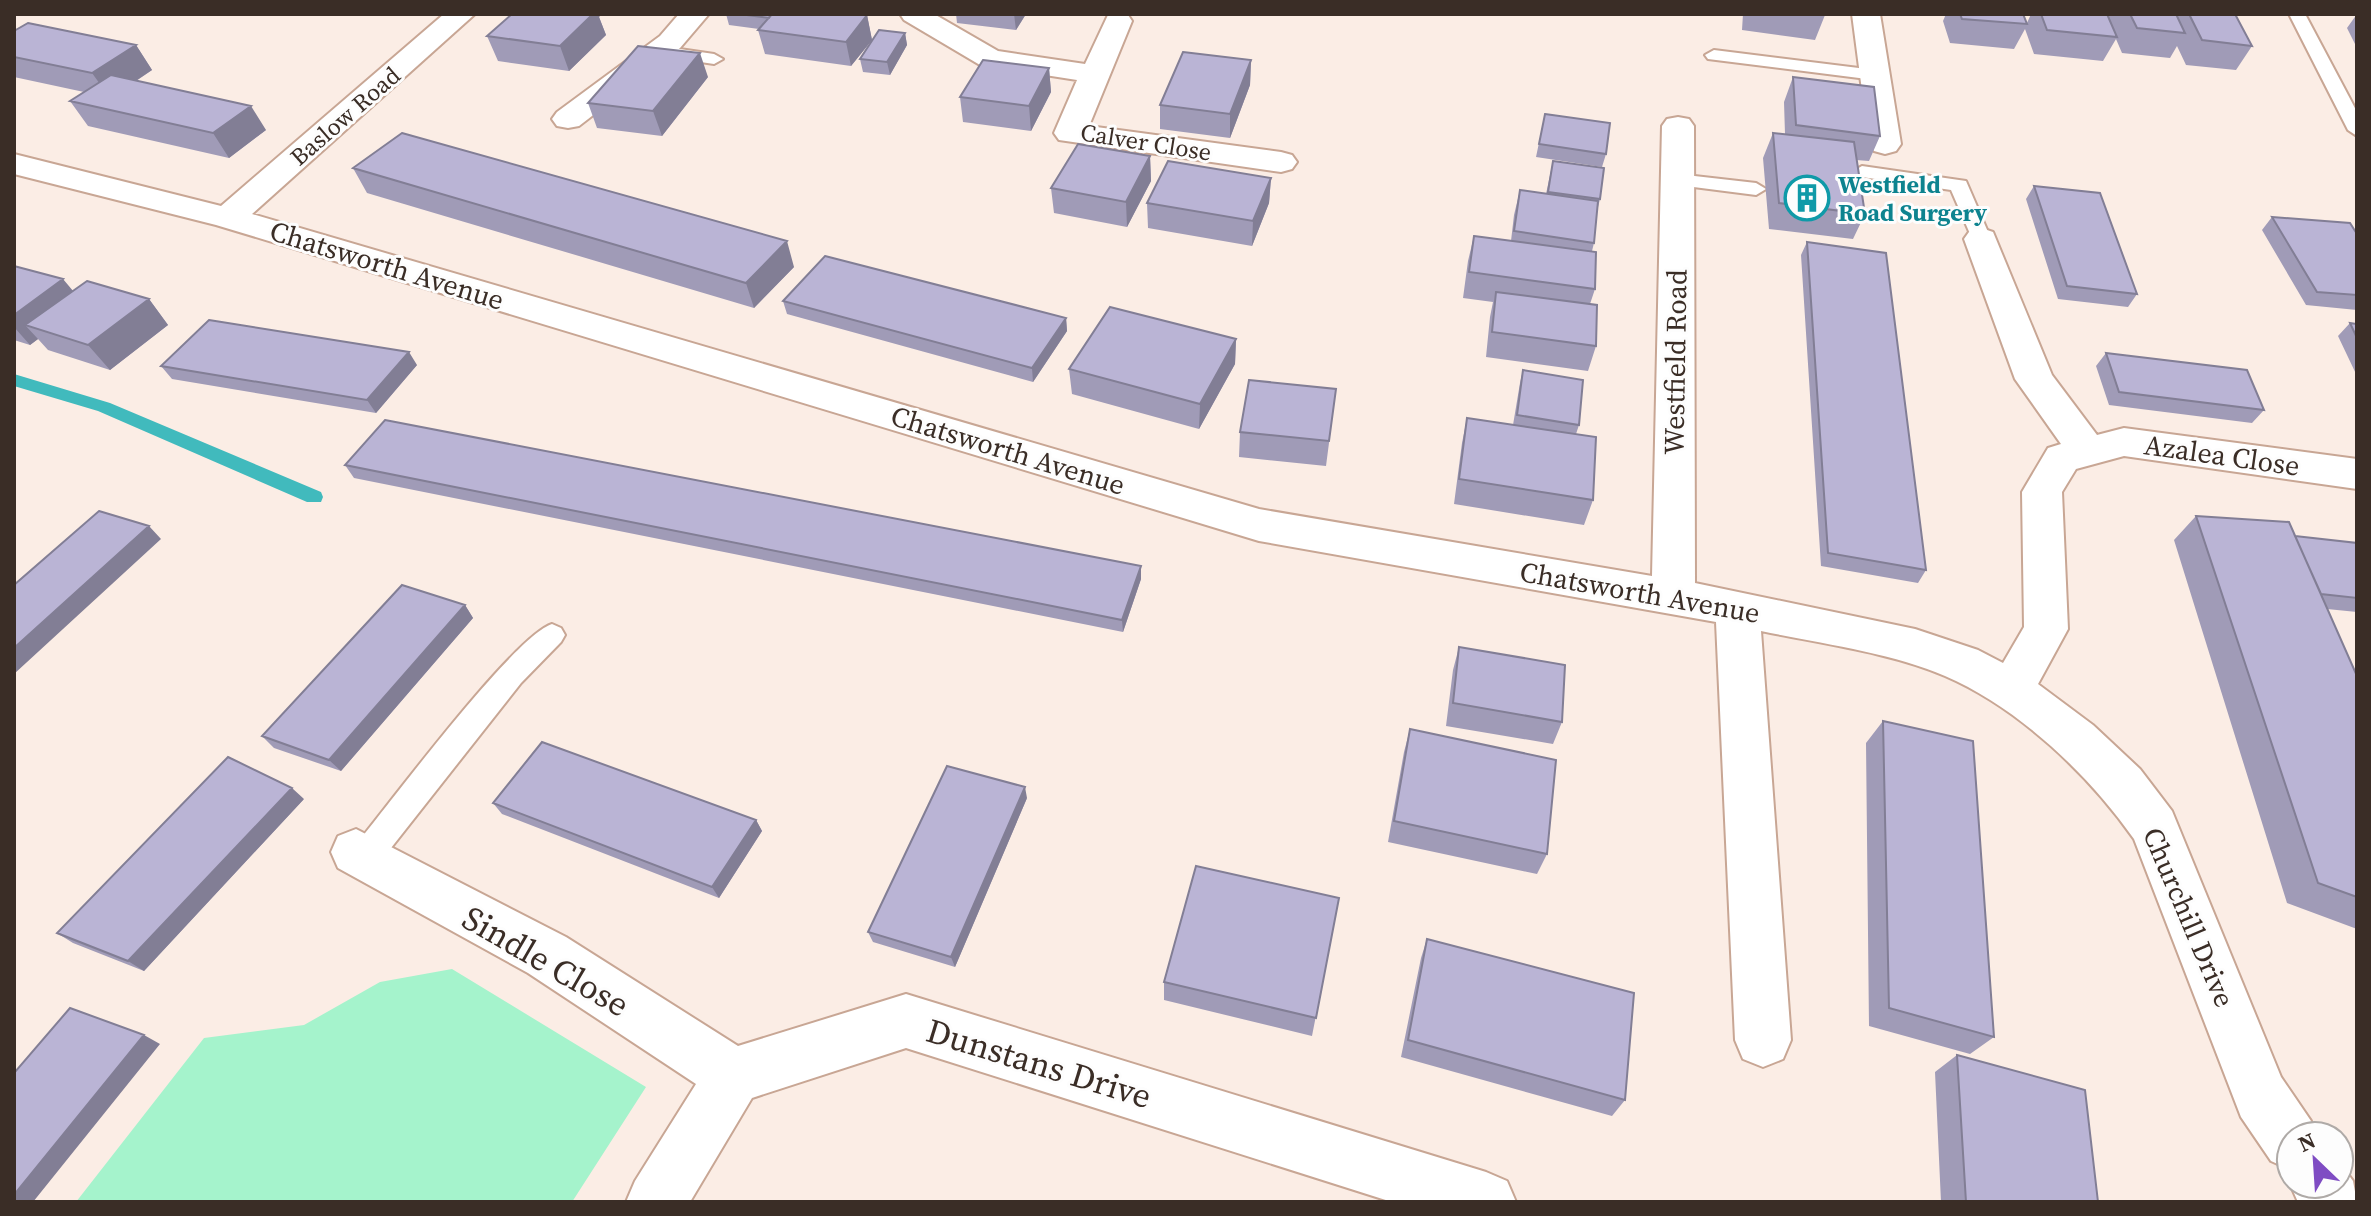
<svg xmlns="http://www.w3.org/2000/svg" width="2371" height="1216" font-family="'Source Serif 4',serif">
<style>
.green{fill:#a5f3cc}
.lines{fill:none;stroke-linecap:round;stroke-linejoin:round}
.stream{fill:#41babd;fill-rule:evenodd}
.lane-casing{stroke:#c8a694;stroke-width:4}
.street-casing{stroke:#c8a694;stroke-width:4}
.lane{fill:#fff;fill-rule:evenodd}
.street{fill:#fff;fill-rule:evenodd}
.wall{fill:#a09bb7}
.shaded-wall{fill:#827e95}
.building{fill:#bab4d5;stroke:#827e95;stroke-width:2}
.labels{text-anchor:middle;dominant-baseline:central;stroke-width:6;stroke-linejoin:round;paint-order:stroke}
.far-street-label{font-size:24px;fill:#3a2d26;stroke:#fdfdfd}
.far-culture-label{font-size:24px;font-weight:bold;fill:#0d838f;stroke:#fdfdfd;text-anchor:start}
.street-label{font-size:28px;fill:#3a2d26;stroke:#fdfdfd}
.near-street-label{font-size:34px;fill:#3a2d26;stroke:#fdfdfd}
</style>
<rect width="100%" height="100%" fill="#fbede5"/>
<!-- green -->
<path class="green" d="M452 969 646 1087 572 1202H76L204 1038 304 1025 380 982Z"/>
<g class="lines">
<!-- stream -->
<path class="stream" d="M14 374 110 403 321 492 323 497 321 502H307L98 411 14 386Z"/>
<!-- lane casing -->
<g class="lane-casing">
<path id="lane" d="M2289 14H2305L2357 112V136L2348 130Z
M666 47 714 54 723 59 714 64 660 56 657 52 660 48Z
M1714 50 1875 70 1884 75 1875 80 1708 59 1705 55Z
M1862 166 1966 181 1991 239 1981 245 1974 243 1951 190 1855 176 1852 172Z
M1677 174 1756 183 1766 189 1756 195 1670 184 1667 180Z
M552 624 561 628 565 635 561 642 521 683 376 867 365 871 354 867 350 857 354 847C388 806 513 637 552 624Z"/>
</g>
<!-- street casing -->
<g class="street-casing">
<path id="street" d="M444 14H475L252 214 1259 509 1652 576 1662 126 1667 119 1678 117 1689 119 1694 126 1695 583 1915 629 1978 650 2003 663 2024 627 2022 492 2048 448 2061 444 2015 379 1964 239 1969 232 1981 228 1993 232 2052 375 2097 435 2124 428 2357 459V489L2124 456 2076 469 2062 492 2068 629 2038 684 2093 725 2140 769 2172 811 2281 1077 2311 1121 2318 1136H2291V1170L2271 1161 2241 1117 2134 839C2088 774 2019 708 1945 676 1893 653 1818 643 1761 631L1791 1040 1783 1059 1763 1067 1743 1059 1735 1040 1716 622 1259 541 216 225 14 174V154L221 206Z
M679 14H709L680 48 579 126 568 128 557 126 552 119 557 112 660 36Z
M900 14H934L998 51 1085 64 1108 15H1128L1132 21 1089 126 1281 152 1292 155 1297 162 1292 169 1281 172 1059 140 1054 133 1077 80 980 65 904 20Z
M1852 14H1880L1901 144 1896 151 1885 154 1874 151 1869 144Z
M356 829 566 937 738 1046 906 994 1486 1172 1507 1181 1516 1202H1392L906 1048 752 1098 690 1202H626L635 1181 696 1084 528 973 338 868 331 852 338 836Z
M2339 1162 2353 1181 2357 1202H2298L2290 1184 2291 1183 2339 1184Z"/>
</g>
<!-- lane -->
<use href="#lane" class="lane"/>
<!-- street -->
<use href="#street" class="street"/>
</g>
<!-- wall -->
<path class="wall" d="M726 14H857L867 15 872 40 851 66 765 54 758 30 759 29 729 25Z
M956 14H1026L1016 30 957 23Z
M1743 14H1825V15L1815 40 1742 30Z
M1946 14H2023L2027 23 2031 14H2235L2252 46 2236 70 2186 65 2177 46 2170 58 2122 53 2116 39 2103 61 2034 54 2025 29 2014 49 1950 43 1943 21Z
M2357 14V48L2347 28Z
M599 17 606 35 569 71 498 61 487 36Z
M14 31 136 45 152 70 136 81 266 130 229 158 88 126 70 101 84 92 14 77Z
M905 33 907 45 890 75 863 72 860 59Z
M1251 60 1250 85 1230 138 1160 129V105Z
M1049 68 1051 92 1031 131 963 122 960 97Z
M708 77 662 136 597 128 588 103Z
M1793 77 1880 136 1869 161 1856 160 1865 214 1853 239 1769 229 1763 158 1773 133 1785 134 1784 102Z
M1545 114 1606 154 1602 167 1536 157Z
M1150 156 1151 181 1127 227 1054 213 1051 188Z
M1553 161 1600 199 1597 211 1594 243 1592 251 1595 289 1590 304 1596 346 1588 371 1486 357 1490 317 1493 302 1463 298 1468 261 1474 236 1511 241 1514 215 1520 190 1546 194Z
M353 168 794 267 754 308 367 193Z
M1271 178 1269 203 1252 246 1148 228 1147 203Z
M2034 186 2137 294 2128 307 2058 299 2026 199Z
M2272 217 2357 234V310L2306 305 2262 230Z
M1807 242 1926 570 1918 583 1821 566 1801 255Z
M14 266 73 291 149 299 168 325 110 370 48 350 38 339 30 345 14 340Z
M783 301 1066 318 1067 331 1033 382 787 314Z
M2350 323 2357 324V376L2338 336Z
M1236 339 1235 364 1199 429 1072 394 1069 369Z
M2106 353 2264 410 2252 423 2109 405 2096 366Z
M417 365 376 413 172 379 161 366Z
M1523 370 1579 425 1576 434 1593 500 1584 525 1454 504 1462 443 1467 418 1513 425 1520 383Z
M1336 389 1326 466 1239 457 1240 432Z
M345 465 1141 566V579L1123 632 354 478Z
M2196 516 2295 536 2357 543V612L2327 609 2357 676V929L2287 903 2174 540Z
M465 605 473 618 341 771 274 748 262 736Z
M1459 647 1562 722 1553 744 1446 726 1453 670Z
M1883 721 1994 1037 1970 1054 1869 1026 1866 743Z
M1410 729 1547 854 1537 874 1388 842 1404 752Z
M1027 798 955 967 873 942 868 932Z
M304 799 144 971 73 943 57 933Z
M493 803 756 820 762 831 719 898 502 814Z
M1339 898 1312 1036 1164 1000V982Z
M1427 939 1625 1100 1612 1116 1401 1057 1421 958Z
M1957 1055 2098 1202H1941L1935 1072Z"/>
<!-- shaded-wall -->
<path class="shaded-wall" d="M590 14H602L599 17 606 35 569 71 560 46Z
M1014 14H1026L1016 30Z
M867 15 872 40 851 66 846 42Z
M905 33 907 45 890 75 887 62Z
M136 45 152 70 110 98 92 73Z
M700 53 708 77 662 136 653 111Z
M1251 60 1250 85 1230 138V114Z
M1049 68 1051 92 1031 131 1029 106Z
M251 106 266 130 229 158 213 133Z
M1150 156 1151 181 1127 227 1126 202Z
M1271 178 1269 203 1252 246 1253 221Z
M787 241 794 267 754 308 746 283Z
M63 279 84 304 25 325 38 339 30 345 14 327V315Z
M149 299 168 325 110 370 88 345Z
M1066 318 1067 331 1033 382 1032 368Z
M1236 339 1235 364 1199 429 1200 404Z
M409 352 417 365 376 413 367 400Z
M149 526 161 539 14 674V648Z
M1141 566V579L1123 632 1122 620Z
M465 605 473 618 341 771 329 760Z
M1025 787 1027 798 955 967 951 957Z
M292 788 304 799 144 971 128 961Z
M756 820 762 831 719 898 712 887Z
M144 1035 160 1044 33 1202H14V1195Z"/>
<!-- building -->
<path class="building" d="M512 14H593L560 46 487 36Z
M739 14H772L769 18Z
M772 14H857L867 15 846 42 758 30Z
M1960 14H2023L2027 24 1962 19Z
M2041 14H2107L2117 37 2047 30Z
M2130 14H2176L2185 33 2137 28Z
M2189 14H2235L2252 46 2202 40Z
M28 23 136 45 92 73 14 57V31Z
M879 30 905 33 887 62 860 59Z
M638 46 700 53 653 111 588 103Z
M1183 52 1251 60 1230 114 1160 105Z
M983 60 1049 68 1029 106 960 97Z
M111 75 251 106 213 133 70 101Z
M1793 77 1874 87 1880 136 1796 125Z
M1545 114 1610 123 1606 154 1539 144Z
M402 133 787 241 746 283 353 168Z
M1773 133 1854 142 1865 214 1779 203Z
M1078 144 1150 156 1126 202 1051 188Z
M1168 161 1271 178 1253 221 1147 203Z
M1553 161 1604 168 1600 199 1548 192Z
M2034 186 2100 193 2137 294 2067 286Z
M1520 190 1598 201 1594 243 1514 231Z
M2272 217 2350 223 2357 234V295L2317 292Z
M1474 236 1596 252 1595 289 1469 272Z
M1807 242 1886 253 1926 570 1828 553Z
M825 256 1066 318 1032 368 783 301Z
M14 266 63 279 14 315Z
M87 281 149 299 88 345 25 325Z
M1496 292 1597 305 1596 346 1492 332Z
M1110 307 1236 339 1200 404 1069 369Z
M209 320 409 352 367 400 161 366Z
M2350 323 2357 324V338Z
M2106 353 2247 370 2264 410 2119 392Z
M1523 370 1583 380 1579 425 1517 415Z
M1249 380 1336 389 1329 441 1240 432Z
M1467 418 1596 437 1593 500 1459 479Z
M385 420 1141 566 1122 620 345 465Z
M99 511 149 526 14 648V585Z
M2196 516 2289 522 2357 676V897L2318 883Z
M2295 536 2357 543V598L2321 594Z
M402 585 465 605 329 760 262 736Z
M1459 647 1565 665 1562 722 1453 703Z
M1883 721 1973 741 1994 1037 1889 1008Z
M1410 729 1556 760 1547 854 1394 821Z
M542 742 756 820 712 887 493 803Z
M228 757 292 788 128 961 57 933Z
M947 766 1025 787 951 957 868 932Z
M1196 866 1339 898 1316 1018 1164 982Z
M1427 939 1634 993 1625 1100 1408 1040Z
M70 1008 144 1035 14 1195V1073Z
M1957 1055 2085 1090 2098 1202H1966Z"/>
<!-- icons -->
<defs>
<g id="building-ring" transform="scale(2.3)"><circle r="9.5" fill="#fdfdfd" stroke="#0f9aa8" stroke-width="1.5"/><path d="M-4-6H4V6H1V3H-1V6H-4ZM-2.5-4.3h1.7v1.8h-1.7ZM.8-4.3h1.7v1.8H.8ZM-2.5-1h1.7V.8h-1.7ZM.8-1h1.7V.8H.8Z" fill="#0f9aa8"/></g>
</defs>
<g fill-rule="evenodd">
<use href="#building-ring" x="1807" y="198"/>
</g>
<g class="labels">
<!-- far-street labels -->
<g class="far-street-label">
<text transform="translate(345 116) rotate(-41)">Baslow Road</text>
<text transform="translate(1146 142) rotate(9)">Calver Close</text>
</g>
<!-- far-culture labels -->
<g class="far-culture-label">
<text x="1838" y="184">Westfield<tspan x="1838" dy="28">Road Surgery</tspan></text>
</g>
<!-- street labels -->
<g class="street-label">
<text transform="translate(387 265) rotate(17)">Chatsworth Avenue</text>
<text transform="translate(1675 362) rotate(-89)">Westfield Road</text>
<text transform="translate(1008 450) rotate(17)">Chatsworth Avenue</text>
<text transform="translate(2222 455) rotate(8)">Azalea Close</text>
<text transform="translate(1640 592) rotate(10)">Chatsworth Avenue</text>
<text transform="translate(2189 917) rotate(67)">Churchill Drive</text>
</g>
<!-- near-street labels -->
<g class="near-street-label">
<text transform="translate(546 961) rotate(30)">Sindle Close</text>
<text transform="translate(1039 1063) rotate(17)">Dunstans Drive</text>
</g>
</g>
<!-- border -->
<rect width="2371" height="1216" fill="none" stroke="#3a2d26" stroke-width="32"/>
<!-- north arrow -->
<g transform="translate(2315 1160) rotate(335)"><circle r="38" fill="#fdfdfd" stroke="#afaaa7" stroke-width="2"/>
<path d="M0-6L14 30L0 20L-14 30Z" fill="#7f4cc3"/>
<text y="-12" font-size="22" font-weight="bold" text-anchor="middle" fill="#3a2d26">N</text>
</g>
</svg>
